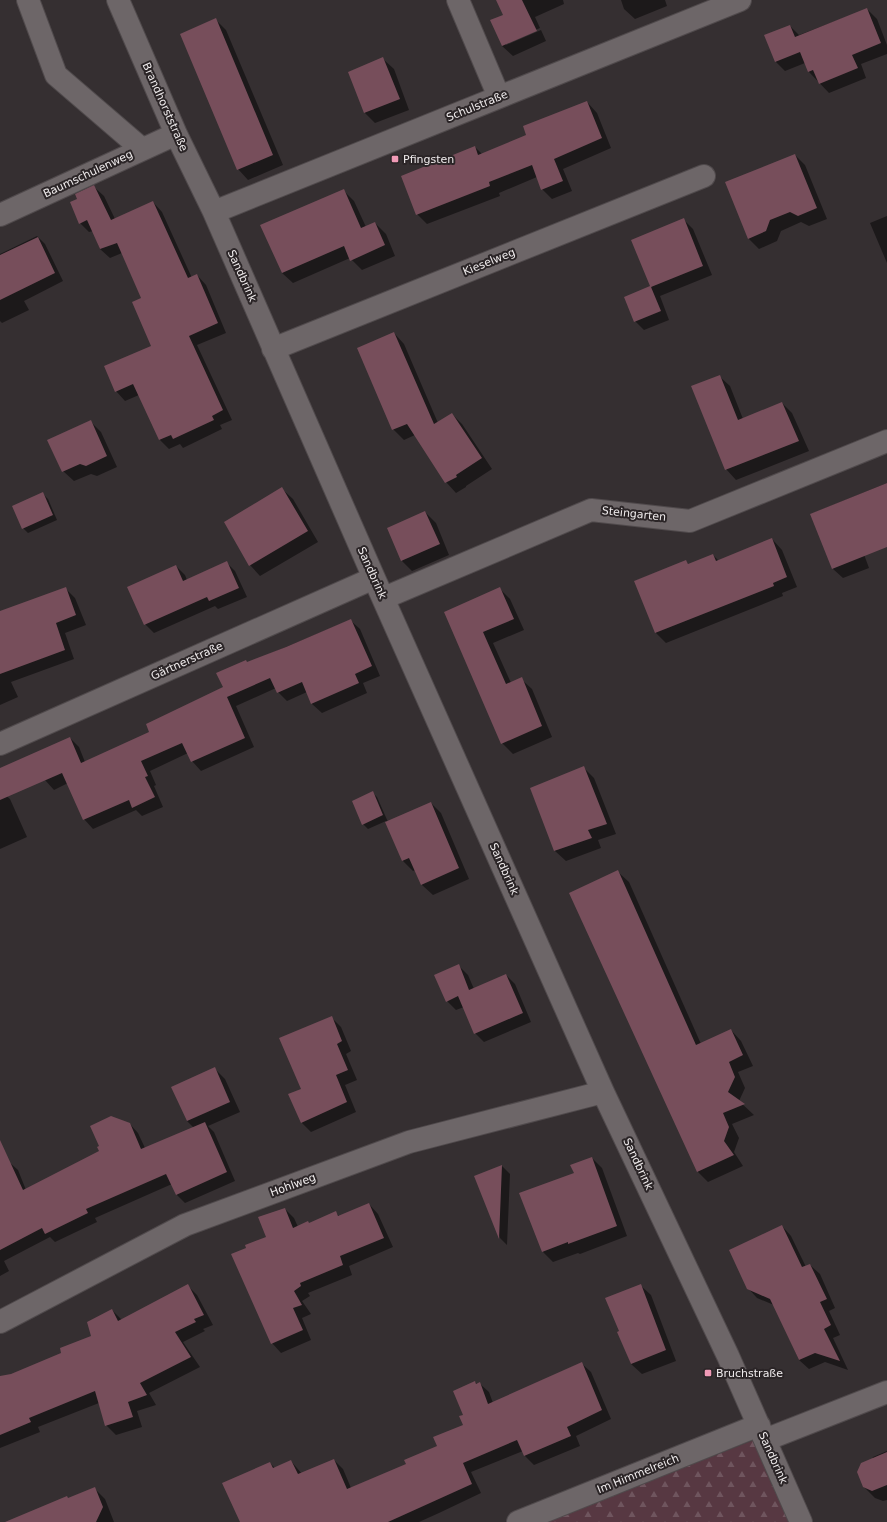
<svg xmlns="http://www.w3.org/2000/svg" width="887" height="1522" font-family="'DejaVu Sans',sans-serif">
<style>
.forest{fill:url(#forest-firs)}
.shadow{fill:#0007}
.building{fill:#774e5b}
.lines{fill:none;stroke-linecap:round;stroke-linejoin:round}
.minor-casing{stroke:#504a4c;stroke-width:24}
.minor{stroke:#6d6668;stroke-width:22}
.poi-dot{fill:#f09ab6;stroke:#2b2527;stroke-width:1.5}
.labels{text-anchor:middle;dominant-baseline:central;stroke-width:4;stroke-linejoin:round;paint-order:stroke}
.street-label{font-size:11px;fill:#f0eced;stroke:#2b2527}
.poi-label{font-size:11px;fill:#f0eced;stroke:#2b2527;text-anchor:start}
</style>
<defs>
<pattern id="forest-firs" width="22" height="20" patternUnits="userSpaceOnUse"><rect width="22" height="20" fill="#573842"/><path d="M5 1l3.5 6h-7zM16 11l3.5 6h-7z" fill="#6f555e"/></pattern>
</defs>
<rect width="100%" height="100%" fill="#352f31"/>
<!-- forest -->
<path class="forest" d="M754 1440 804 1522H545Z"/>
<!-- shadow -->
<path class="shadow" d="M497 0H563L564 4 535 17 540 28 506 43V45L541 30 546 41 513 56 502 46 504 15Z
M621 0H665L667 6 635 19 624 9Z
M867 9 877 19 887 45V54L861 64 866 78 829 93 809 72 805 63 785 71 776 62 765 36 790 26 799 35Z
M216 20 226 30 283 165 248 180 238 169Z
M383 59 394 69 409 110 375 123 365 113 349 72Z
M587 102 597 113 611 148 563 169 572 191 552 199 542 189 537 177 499 193 500 196 427 224 417 214 475 147 482 154 528 136Z
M795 155 805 165 827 219 809 226 801 222 781 231 777 241 759 249 748 238Z
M94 187 104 196 115 219 153 202 162 212 192 278 197 275 206 285 226 333 197 345 232 420 220 425 222 429 183 448 180 444 169 449 160 440 139 395 125 401 116 391 152 346 142 299 122 253 110 258 100 249 93 231 89 232 80 223 79 199Z
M343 190 354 201 366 227 375 223 386 234 395 256 362 270 350 258 293 283 282 273Z
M887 216V263L870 223Z
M684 220 693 229 712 275 660 296 669 320 644 330 635 321Z
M37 236 45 244 63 281 24 301 29 310 2 323 0 321V254Z
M394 333 404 344 438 423 452 414 462 424 492 469 466 486V487L456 493 446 482 415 435 404 440 393 429Z
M719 376 730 386 743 419 782 403 792 413 809 451 736 480 726 469Z
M90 421 101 432 117 467 97 476 91 474 74 481 63 471Z
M887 483V539L862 549 869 568 843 578 833 569 811 514Z
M282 489 293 499 318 542 260 576 250 565Z
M43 494 48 499 57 520 28 533 23 528Z
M425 512 436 523 449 555 412 571 402 561Z
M772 539 782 550 797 587 782 593 783 596 666 643 656 633 635 581 686 561 689 565 713 555 719 561Z
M226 562 235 571 247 597 218 609 215 606 154 633 145 624 176 566 185 575 187 580Z
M65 588 75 598 86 625 65 633 74 659 11 682 18 697 0 705V614Z
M500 589 510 599 524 630 493 643 511 683 521 679 532 689 552 737 513 754 502 743 446 612Z
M350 620 360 629 380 676 363 683 367 693 322 713 312 704 307 692 287 701 278 692 276 688 236 706 254 747 201 771 192 761 188 753 150 771 156 785 154 786 163 807 142 816 136 810 93 829 84 819 68 783 54 790 45 780 70 738 79 747 85 762 151 733 224 688 248 663Z
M584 768 594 778 616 834 598 840 601 848 566 861 555 851 531 789Z
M0 790 10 799 27 837 0 849Z
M372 792 377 797 388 822 431 803 441 813 469 879 433 895 422 885 416 870 413 871 403 861 386 821 368 829 363 824Z
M618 872 629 882 701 1044 731 1030 741 1041 753 1066 738 1072 745 1088 739 1101 754 1115 732 1124 739 1138 734 1152 743 1166 708 1182 698 1172Z
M459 966 468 975 474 989 506 975 515 984 531 1022 484 1042 475 1033 464 1007 456 1010 447 1001Z
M331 1017 341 1027 351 1051 346 1054 357 1080 345 1085 356 1112 311 1132 301 1122 302 1089Z
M215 1069 225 1079 240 1112 208 1126 214 1132 235 1181 185 1203 176 1194 172 1184 95 1218 97 1222 55 1242 50 1237 4 1261 9 1271 0 1276V1166L9 1162 18 1170 26 1190 100 1152 129 1123 138 1133 145 1148 194 1128 187 1121Z
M592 1158 602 1168 627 1236 580 1254 578 1253 553 1262 543 1252 575 1174Z
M502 1166 510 1174 507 1245 500 1238 475 1177Z
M369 1204 378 1214 393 1247 349 1266 352 1275 308 1293 310 1296 302 1301 311 1314 302 1318 311 1340 281 1353 272 1343 267 1238 285 1209 294 1218 298 1227 309 1224 336 1213 340 1217Z
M782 1226 791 1236 806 1267 810 1265 820 1274 835 1308 829 1311 840 1335 833 1338 848 1370 825 1362 809 1369 799 1360 774 1305 757 1298 748 1288Z
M640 1285 651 1295 676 1361 642 1374 631 1364 620 1332Z
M188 1286 197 1295 213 1325 203 1329 205 1331 183 1342 200 1367 149 1393 156 1405 137 1411 142 1427 116 1435 106 1425 99 1403 38 1427 40 1432 0 1448V1385L63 1353 92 1336 112 1310 122 1320Z
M581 1363 591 1372 611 1419 576 1436 580 1446 534 1465 525 1456 523 1451 471 1472 481 1493 439 1513 419 1522H241L270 1463 275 1468 291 1461 302 1474 334 1460 343 1469 351 1488 408 1464 438 1446 464 1425 465 1415 475 1382 477 1384 479 1383 489 1392 493 1403Z
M887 1451V1500L883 1501 875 1498 864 1487 873 1457Z
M94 1488 105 1499 114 1522H44L69 1499Z"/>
<!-- building -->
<path class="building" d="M496 0H522L537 31 502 46 490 20 503 15Z
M867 8 881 43 852 55 858 68 819 84 813 70 808 72 800 52 775 62 764 35 790 25 795 37Z
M216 18 273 155 237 170 180 34Z
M383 57 400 99 364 113 348 72Z
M587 101 602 138 554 159 563 181 541 190 532 165 489 182 490 186 416 215 401 176 475 146 478 155 526 135 523 126Z
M795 154 817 208 798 216 790 212 770 220 766 231 748 239 725 182Z
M94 185 111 220 153 201 188 278 197 274 218 323 189 336 223 410 212 416 214 420 173 439 171 435 159 440 133 384 115 392 104 366 151 346 132 302 141 298 117 243 100 249 87 220 79 224 70 202 77 199 75 194Z
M344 189 361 228 375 222 385 245 350 261 344 246 282 273 260 225Z
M684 218 703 266 651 287 661 311 634 322 624 297 650 286 631 240Z
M38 237 55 273 0 300V255Z
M394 332 434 424 452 413 482 458 456 475 457 477 445 483 407 424 392 430 357 348Z
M720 375 738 420 782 402 799 441 725 470 691 386Z
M91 420 107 456 86 466 80 464 62 472 47 440Z
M887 483V547L832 569 810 514Z
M282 487 308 531 249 566 224 522Z
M43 492 53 515 22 529 12 506Z
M425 511 440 544 401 561 387 528Z
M772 538 787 577 773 583 774 586 655 633 634 581 686 560 688 564 713 554 716 561Z
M227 561 239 588 209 601 207 597 144 625 127 587 176 565 183 581Z
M66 587 76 615 56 623 65 650 0 674V611Z
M500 587 514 619 483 632 506 684 522 677 542 726 501 744 444 612Z
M351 619 372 666 355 674 359 683 311 704 302 682 277 693 270 678 227 697 245 738 191 762 182 743 141 761 148 776 145 777 155 797 132 808 129 800 83 820 62 773 0 800V768L70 737 81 763 149 732 146 724 223 687 216 673 246 660 247 662 286 647Z
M584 766 607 824 588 830 592 838 554 851 530 788Z
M373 791 383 815 362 825 352 801Z
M431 802 459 868 421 885 409 858 402 861 385 822Z
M618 870 696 1045 731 1029 743 1055 729 1062 735 1077 728 1092 745 1104 723 1113 729 1127 724 1141 734 1155 697 1172 569 893Z
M459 964 469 990 506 974 523 1013 474 1034 458 996 446 1002 434 975Z
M332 1016 342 1041 337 1044 348 1070 336 1075 347 1102 301 1123 288 1094 301 1089 279 1038Z
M215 1067 230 1102 187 1121 171 1087Z
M111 1116 130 1123 141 1149 205 1122 227 1172 176 1195 166 1174 86 1209 88 1213 45 1234 42 1228 0 1250V1140L23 1190 99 1151 97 1147 99 1146 90 1126Z
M592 1157 617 1226 568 1244V1242L542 1252 519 1193 574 1173 570 1165Z
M502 1165 499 1239 474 1176Z
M369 1203 384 1238 340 1256 343 1265 300 1283 301 1286 294 1291 302 1305 293 1308 303 1330 271 1344 231 1254 246 1248 245 1245 266 1237 258 1217 285 1208 293 1228 308 1221 309 1223 336 1211 338 1216Z
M782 1225 802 1267 810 1264 827 1299 820 1302 831 1325 824 1329 840 1361 815 1353 799 1360 770 1299 747 1289 729 1250Z
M188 1284 204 1315 194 1319 196 1322 175 1332 191 1357 140 1383 147 1395 128 1402 133 1417 105 1426 95 1391 29 1418 31 1422 0 1435V1376L11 1374 61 1353 60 1348 91 1336 87 1322 112 1309 118 1321Z
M641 1284 666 1350 631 1364 617 1332 619 1331 605 1298Z
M582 1362 602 1410 567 1427 571 1436 524 1456 517 1440 463 1463 472 1484 388 1522H240L222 1483 270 1462 273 1468 291 1460 298 1474 334 1459 347 1489 406 1464 404 1460 437 1446 433 1437 463 1425 459 1416 463 1415 453 1391 475 1381 476 1384 480 1382 488 1404Z
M887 1452V1485L872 1491 863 1487 857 1472 861 1463Z
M95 1487 103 1507 96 1522H5L67 1496 68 1498Z"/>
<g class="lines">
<!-- minor casing -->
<g class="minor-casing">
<path id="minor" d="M28 0 56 75 142 149
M118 0 176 134 214 212 374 578 603 1092 728 1356 801 1522
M458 0 499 97
M214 212 740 0
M0 215 176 134
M273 349 704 176
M384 598 591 510 690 521 887 441
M0 744 374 578
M0 1322 185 1225 409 1142 603 1092
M765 1440 887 1392
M518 1522 759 1425"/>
</g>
<!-- minor -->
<use href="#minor" class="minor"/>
</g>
<!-- markers -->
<g class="poi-dot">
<rect x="391" y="155" width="8" height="8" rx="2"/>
<rect x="704" y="1369" width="8" height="8" rx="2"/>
</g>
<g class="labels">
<!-- street labels -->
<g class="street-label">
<text transform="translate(477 106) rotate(-22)">Schulstraße</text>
<text transform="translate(165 107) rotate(66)">Brandhorststraße</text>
<text transform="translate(88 174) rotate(-25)">Baumschulenweg</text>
<text transform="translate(489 262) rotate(-22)">Kieselweg</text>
<text transform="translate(242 276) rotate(66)">Sandbrink</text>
<text transform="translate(634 514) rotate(6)">Steingarten</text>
<text transform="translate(372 573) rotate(66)">Sandbrink</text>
<text transform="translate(187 661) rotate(-24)">Gärtnerstraße</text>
<text transform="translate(504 869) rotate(66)">Sandbrink</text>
<text transform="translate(638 1164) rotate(65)">Sandbrink</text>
<text transform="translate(293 1185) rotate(-20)">Hohlweg</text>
<text transform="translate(773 1458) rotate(66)">Sandbrink</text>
<text transform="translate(638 1474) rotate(-22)">Im Himmelreich</text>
</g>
<!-- poi labels -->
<g class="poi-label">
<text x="403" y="159">Pfingsten</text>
<text x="716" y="1373">Bruchstraße</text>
</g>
</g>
</svg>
